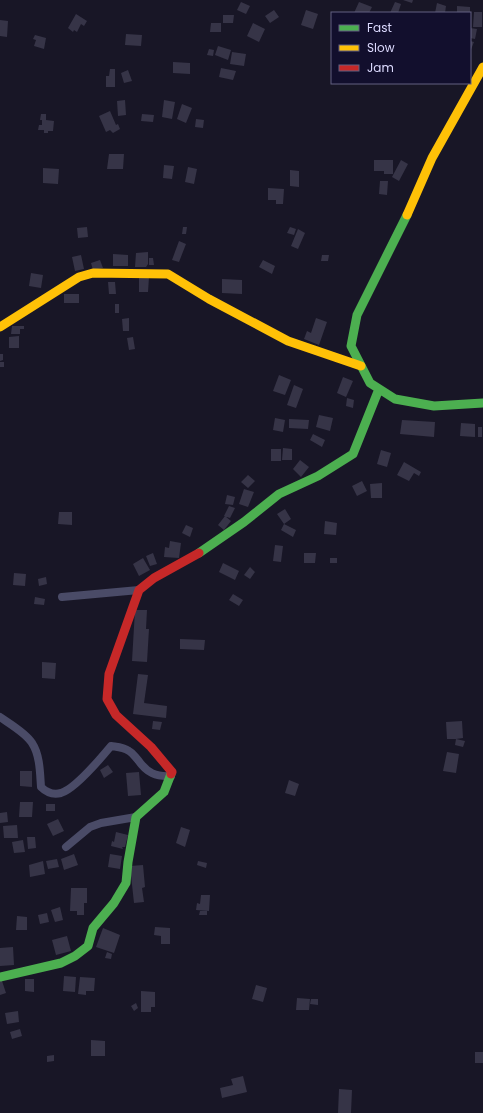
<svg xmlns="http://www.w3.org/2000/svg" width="483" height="1113" font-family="Poppins,sans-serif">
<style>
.building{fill:#363447}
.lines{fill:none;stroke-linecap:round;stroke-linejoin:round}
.street{stroke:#4a4b67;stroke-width:8}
.fast{stroke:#4caf50;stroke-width:9}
.slow{stroke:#ffc107;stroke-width:9}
.jam{stroke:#c62828;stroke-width:9}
</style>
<rect width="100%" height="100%" fill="#181626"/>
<!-- building -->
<path class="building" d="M403 0H413L412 3Z
M241 2 250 6 246 14 237 10Z
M359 2 372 7 369 13H354Z
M395 2 401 4 398 13H390Z
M437 3 446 6 445 13H435Z
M457 6 470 7V13H457Z
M274 10 279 17 270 23 265 16Z
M306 10 318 14 313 29 301 25Z
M474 12H482V27H473Z
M76 14 87 21 84 26 81 24 77 32 74 30 73 32 68 28Z
M223 15H234L233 23H223Z
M0 20 8 21 7 37 0 36Z
M211 23H221V32H210Z
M253 23 265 29 259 42 247 36Z
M470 28 477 29 475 39 470 38Z
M126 34 142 35 141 46 125 45Z
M35 35 46 38 44 49 34 46 36 40 33 39Z
M470 41 474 42 470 52Z
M218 46 231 50 228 60 215 55Z
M209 49 214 50 213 56 207 55Z
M232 52 246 54 244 66 230 64Z
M173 62 190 63V74L173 73Z
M221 68 236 71 233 80 219 77Z
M110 69H115V87H106V76H109Z
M128 70 132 81 124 83 121 73Z
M125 100 126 115 118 116 117 101Z
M164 100 175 102 172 119 162 117Z
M182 104 192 108 186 123 177 119Z
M110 111 116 125 118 124 120 129 113 133 110 130 106 132 99 116Z
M41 114H46V120L54 121 53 131H48V133H44V130H38L39 125H42V120H40Z
M142 114 154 115 153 122 141 121Z
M196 119 204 120 203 128 195 127Z
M109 154H124L123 169H107Z
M374 160H393V174H384V171H374Z
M401 160 408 164 399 181 392 177Z
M164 165 174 166 172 179 163 178Z
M188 167 197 169 194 184 185 182Z
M43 168 59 169 58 184 43 183Z
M290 170 299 171V187L290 186Z
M380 181H388L387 195 379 194Z
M268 188 284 189 283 204H276V200H268Z
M87 227 88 237 78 238 77 228Z
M183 227H187L186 234H182Z
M290 227 296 229 294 235 287 233Z
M298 229 305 233 298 249 291 246Z
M179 241 186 244 179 262 172 260Z
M148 252V264L146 267H135L136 253Z
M113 254 128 255V266H113Z
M81 255 84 269 75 271 72 257Z
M322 255H329L328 261H321Z
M149 258H153L154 265H149Z
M100 260 103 268 93 270 91 263Z
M263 260 275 266 272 274 259 267Z
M31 273 43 275 41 288 29 286Z
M139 276 149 277 148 292H139Z
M222 279 242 280V294L222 293Z
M108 282H115L116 294H109Z
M64 294H79V303H64Z
M115 304H119V313H115Z
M129 318V331H123L122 319Z
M316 318 327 322 319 345 304 339 307 331 311 333Z
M12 326H24V329H20V334H11Z
M19 336V348H9V337Z
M133 337 135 349 129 350 127 338Z
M0 354H3V360L0 361Z
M0 362H4V367H0Z
M279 375 291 380 285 395 273 391Z
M343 377 353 381 346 397 337 393Z
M294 385 303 389 296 408 287 405Z
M347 398 354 400 353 408 346 406Z
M319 415 333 418 330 431 316 427Z
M275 418 285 420 283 432 273 430Z
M289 419 309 420 308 429 289 428Z
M402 420 435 422 434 437 400 434Z
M461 423 475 424V437L460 436Z
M478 427H482V437H478Z
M313 434 325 440 322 447 310 440Z
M283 448 292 449V460H282Z
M271 449H281V461H271Z
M381 450 391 453 387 467 377 464Z
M300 460 309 467 301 477 293 469Z
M404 462 421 472 419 476 414 473 409 481 397 475Z
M248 475 255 481 248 488 241 482Z
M362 481 367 491 357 496 352 486Z
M382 483V498H371L370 484Z
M244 489 254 492 248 507 239 504Z
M227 495 235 497 233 505 225 504Z
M229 506 235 508 230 518 224 516Z
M285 509 291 519 284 524 277 514Z
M59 512H72V525L58 524Z
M225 516 231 521 224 530 218 525Z
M325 521 337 523 336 535 324 534Z
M284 524 296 530 293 537 281 530Z
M186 525 193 528 190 537 182 533Z
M170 541 181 543 179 558 164 557 165 547 169 548Z
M275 545 283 546 281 562 273 561Z
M153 553 157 564 150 566 146 556Z
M304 553H316L315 563H304Z
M143 558 150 570 139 576 133 564Z
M330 558H337V563H330Z
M223 563 239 571 235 580 219 572Z
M250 567 255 572 250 579 244 575Z
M14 573 26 574 25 586 13 585Z
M46 577 47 584 39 586 38 579Z
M233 594 243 600 239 606 229 600Z
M35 597 45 599 44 605 34 604Z
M135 610H147L146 629H149L147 662 132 661Z
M180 639 205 640 204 650 180 649Z
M42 662 56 663 55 679 42 678Z
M138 674 148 675 144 703 167 706 166 718 133 714Z
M153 721 162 722 160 730 152 729Z
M462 721 463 738 456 739 465 741 463 747 455 745 456 739H447L446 722Z
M447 752 459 754 456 773 443 771Z
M108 765 113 772 104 778 100 770Z
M20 771H32V787L20 786Z
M139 772 141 795 128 796 126 773Z
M289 780 299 784 295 796 285 793Z
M20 802H33L32 817H19Z
M46 804H55V811H46Z
M7 812 8 822 0 823V813Z
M58 819 64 831 53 836 47 824Z
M17 825 18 838H4L3 826Z
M181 827 190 830 185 847 176 843Z
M116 832 128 835 125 847H122L123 849 111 846 112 841 114 842Z
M27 837H35L36 848 28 849Z
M23 840 25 852 14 853 12 842Z
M74 854 78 865 64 870 61 859Z
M110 854 122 856 120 869 108 867Z
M57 859 59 867 48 869 46 861Z
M43 861 45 874 30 877 29 865Z
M198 861 207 863 206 868 197 865Z
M143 865 145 887 142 888 144 902 134 903 130 866Z
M71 888H87V903H84V915H77V911H70Z
M201 895H210L209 911 196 910 197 903 200 904Z
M60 907 63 920 55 922 51 910Z
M200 911H207V915H199Z
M47 913 49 922 40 924 38 915Z
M17 916 27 917V930H16Z
M155 927 170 928V944H161V936L154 935Z
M103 928 120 935 114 953 96 947Z
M67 936 71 951 56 955 52 940Z
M13 947 14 965 0 966V948Z
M107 952 112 954 111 959 105 958Z
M64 976 76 977 75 992 63 991Z
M80 977 95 978 94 991H86V995L78 994Z
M1 978 6 993 0 995V979Z
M25 979H34V992L25 991Z
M256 985 267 988 263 1002 252 999Z
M141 991 155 992V1007H151V1012H141Z
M297 998 310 999 309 1010H296Z
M311 999H318V1005L310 1004Z
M136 1003 138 1008 134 1011 131 1006Z
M18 1011 19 1022 7 1024 5 1013Z
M20 1029 22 1036 12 1039 10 1032Z
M91 1040 105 1041V1056H91Z
M475 1052H483V1063H475Z
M54 1055V1061L47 1062V1056Z
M243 1076 247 1092 222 1098 220 1088 233 1085 231 1079Z
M339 1089 352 1090 351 1113H338Z"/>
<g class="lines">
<!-- street -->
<path class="street" d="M62 597 139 590
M0 717C10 724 26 733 32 743 40 755 40 773 41 787 46 792 53 795 61 793 75 789 101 758 111 746 117 747 123 747 129 751 133 753 135 757 138 760 147 773 156 777 171 776
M66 847 90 827 101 823 136 817"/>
<!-- fast -->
<path class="fast" d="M407 215 357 315 351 346 370 383 395 399 434 406 483 403
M199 553 244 522 279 494 318 476 353 454 379 389
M0 977 61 963 75 956 88 946 93 928 114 903 126 883 128 862 136 817 164 792 171 774"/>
<!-- slow -->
<path class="slow" d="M407 215 432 158 483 67
M0 327 79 277 93 273 168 274 209 299 288 341 361 366"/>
<!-- jam -->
<path class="jam" d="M171 774 172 772 151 747 116 715 107 699 109 674 139 590 154 578 199 553"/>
</g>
<!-- legend -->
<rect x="331" y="12" width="140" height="72" fill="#120f2d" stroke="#636181"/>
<rect x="339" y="25" width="20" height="6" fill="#4caf50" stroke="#636181"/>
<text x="367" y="32" font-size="12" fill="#dddbff">Fast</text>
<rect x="339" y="45" width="20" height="6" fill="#ffc107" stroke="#636181"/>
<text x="367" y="52" font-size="12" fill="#dddbff">Slow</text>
<rect x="339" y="65" width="20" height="6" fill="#c62828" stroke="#636181"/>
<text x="367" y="72" font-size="12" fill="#dddbff">Jam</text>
</svg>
